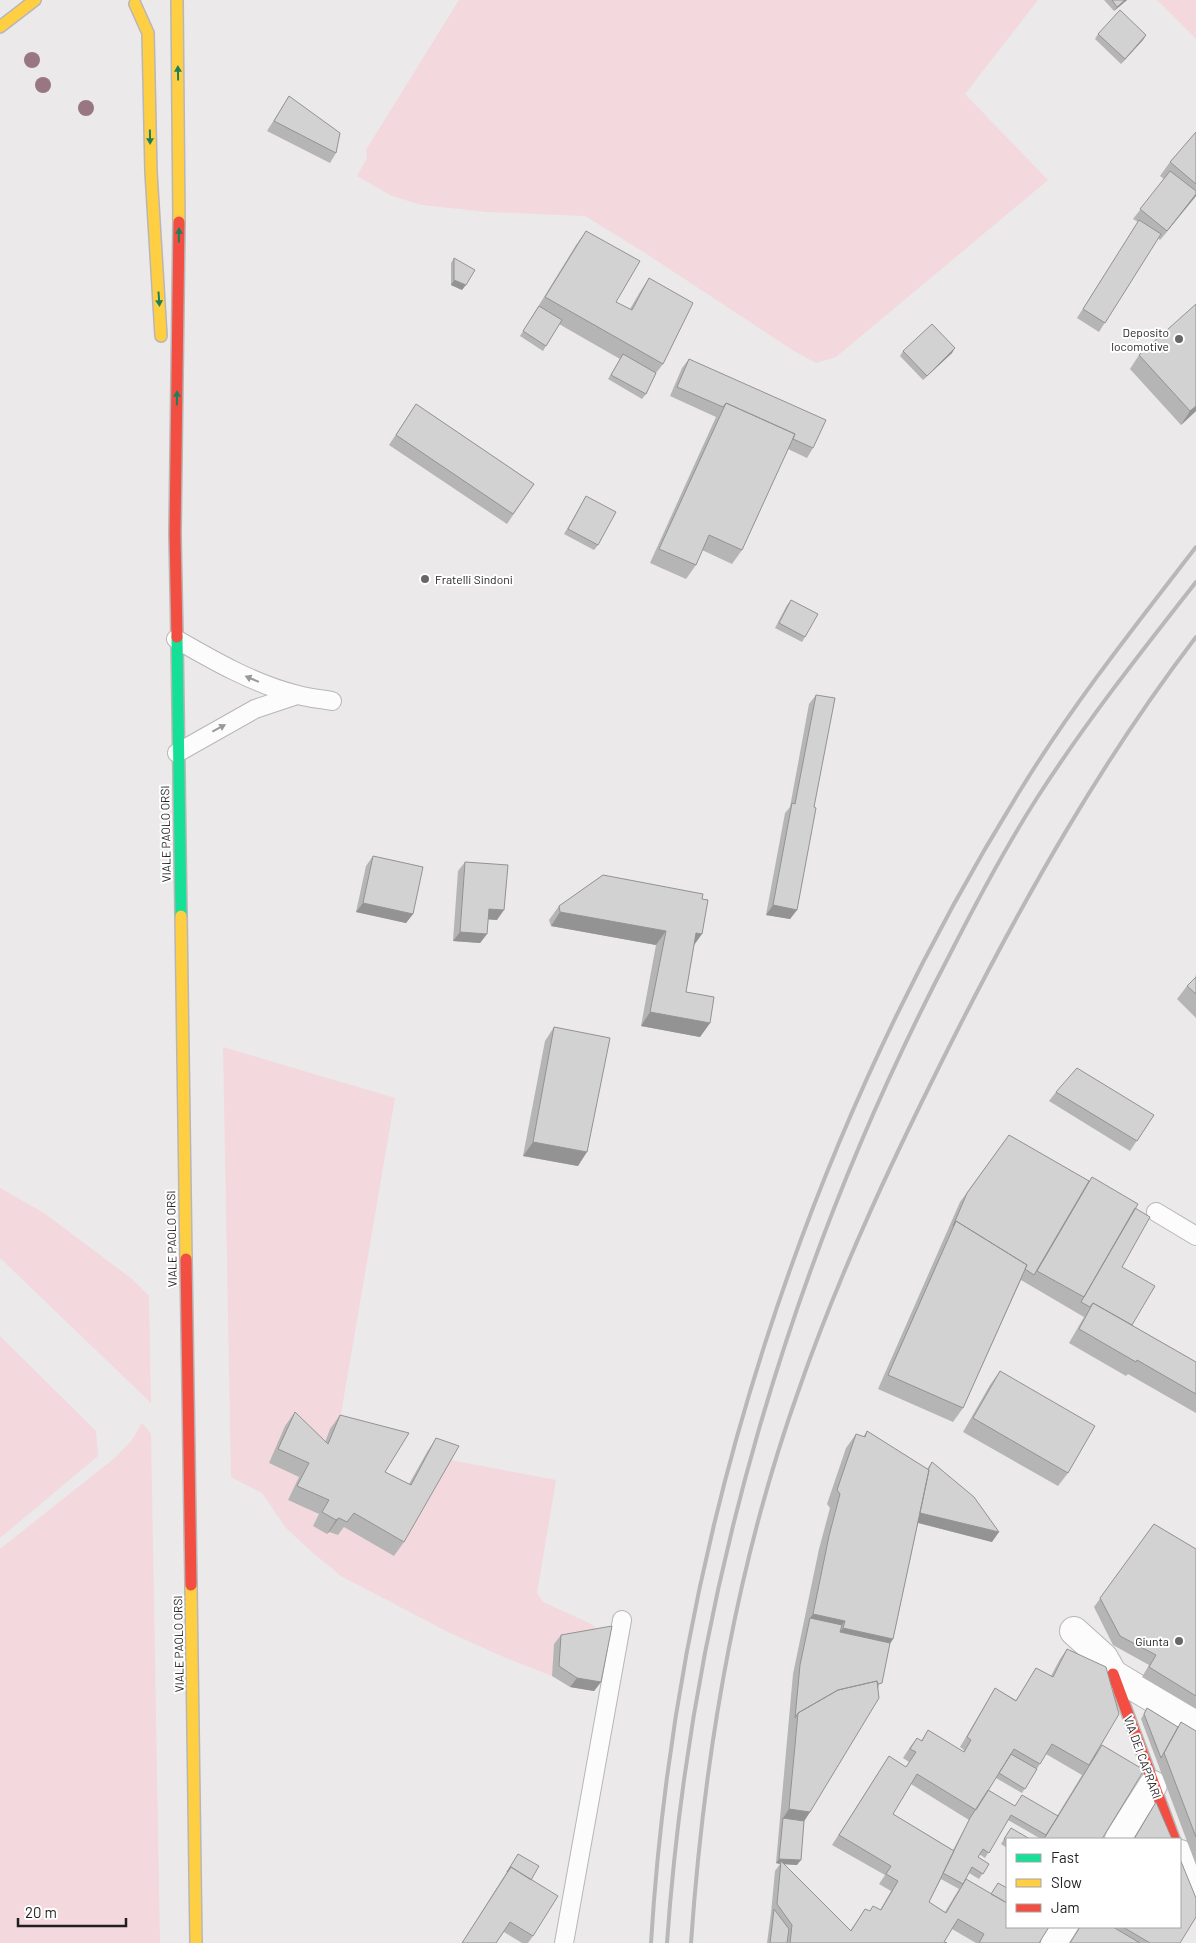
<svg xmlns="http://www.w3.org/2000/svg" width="1196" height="1943" font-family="Barlow,sans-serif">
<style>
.green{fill:#f3d8de}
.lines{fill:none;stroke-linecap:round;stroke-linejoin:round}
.lane-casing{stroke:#b8b6b7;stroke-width:20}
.street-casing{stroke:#b8b6b7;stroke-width:30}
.fast-casing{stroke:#b8b6b7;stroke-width:14}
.slow-casing{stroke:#b8b6b7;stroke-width:14}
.jam-casing{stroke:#b8b6b7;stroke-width:14}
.lane{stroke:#fcfcfc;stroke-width:18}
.street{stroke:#fcfcfc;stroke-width:28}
.fast{stroke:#16e098;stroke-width:11}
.slow{stroke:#ffcf43;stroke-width:11}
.jam{stroke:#f24e42;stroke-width:11}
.rail{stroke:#b9b8b8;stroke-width:4}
.tree{fill:#987782}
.wall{fill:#b5b5b5;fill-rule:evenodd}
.shaded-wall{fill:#939393}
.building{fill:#d2d2d2;stroke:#939393}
.oneway{fill:#1c805c}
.oneway2{fill:#999}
.poi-dot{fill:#686667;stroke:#fff;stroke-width:2}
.labels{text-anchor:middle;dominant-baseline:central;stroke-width:4;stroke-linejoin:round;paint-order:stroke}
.poi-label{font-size:12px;fill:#211f20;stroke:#fff;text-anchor:end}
.street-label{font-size:12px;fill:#211f20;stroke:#fff}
</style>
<rect width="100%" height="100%" fill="#ebe9ea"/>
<!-- green -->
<path class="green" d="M459 0H1038L965 94 1048 180 836 357 816 363 794 351 642 251 585 216 487 212 422 205 392 196 357 176 367 158 366 150Z
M1157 0H1196V40V39Z
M223 1047 395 1098 338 1431 330 1429 318 1458 269 1463 299 1477 288 1500 319 1514 329 1532 338 1535 344 1527 450 1460 556 1480 537 1593 543 1602 591 1624 606 1635 555 1645 552 1676 506 1658 450 1633 341 1576 312 1552 286 1528 262 1493 231 1477Z
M0 1188 44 1213 132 1279 149 1296 151 1403 0 1258Z
M0 1336 96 1431 98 1456 0 1538Z
M142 1423 151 1434 160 1943H0V1549L116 1457 132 1440Z"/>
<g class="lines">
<!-- lane casing -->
<g class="lane-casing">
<path id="lane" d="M176 639C214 661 254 684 298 695 309 698 321 699 332 701
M177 753 255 709 297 695
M1156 1212 1196 1236
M564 1943 622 1620"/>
</g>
<!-- street casing -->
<g class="street-casing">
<path id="street" d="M1074 1631 1104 1658 1113 1674 1196 1724
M1119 1839 1153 1785
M1180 1854 1196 1896
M1055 1943 1065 1927"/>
</g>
<!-- fast casing -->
<g class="fast-casing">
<path id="fast" d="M177 637 181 916"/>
</g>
<!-- slow casing -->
<g class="slow-casing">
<path id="slow" d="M177 0 179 222
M135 4 148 33 151 172 161 336
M0 27 35 0
M181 916 186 1259
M191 1585 196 1943"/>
</g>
<!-- jam casing -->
<g class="jam-casing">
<path id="jam" d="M177 637 175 534 179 222
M186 1259 191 1585
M1113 1674 1174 1839"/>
</g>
<!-- lane -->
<use href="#lane" class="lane"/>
<!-- street -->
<use href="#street" class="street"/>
<!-- fast -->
<use href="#fast" class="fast"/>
<!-- slow -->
<use href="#slow" class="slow"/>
<!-- jam -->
<use href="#jam" class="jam"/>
<!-- rail -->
<path class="rail" d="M651 1943C676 1536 807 1135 1021 789 1073 704 1135 626 1196 547
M667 1943C691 1599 790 1260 950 954 977 901 1005 848 1037 798 1085 723 1141 652 1196 582
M691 1943C704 1756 735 1569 798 1392 841 1268 897 1150 956 1033 1026 895 1102 760 1196 637"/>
</g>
<!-- trees -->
<g class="tree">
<circle cx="32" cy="60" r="8"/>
<circle cx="43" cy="85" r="8"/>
<circle cx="86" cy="108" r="8"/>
</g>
<!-- wall -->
<path class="wall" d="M1104 0H1127L1114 11Z
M1098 34 1146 35 1143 40 1121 64 1095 39Z
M289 96 336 153 330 163 267 131Z
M1196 132V196L1160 240 1158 238 1099 332 1077 318 1138 222 1133 219 1164 179 1160 176 1170 162Z
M586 231 616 302 630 309 640 292 649 278 663 364 656 373 646 394 642 399 608 379 620 359 559 324 543 351 520 336 576 245Z
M454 258 462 290 451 285V263Z
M903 351 952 353 923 380 900 356Z
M1139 355 1196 411 1181 425 1130 369Z
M689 359 813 448 807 458 788 449 742 550 732 564 702 550 696 565 686 579 650 563 716 417 670 396 682 368Z
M416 404 534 484 507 524 389 445Z
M586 496 598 545 594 550 564 534Z
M791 600 805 637 802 642 775 628 787 605Z
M816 695 814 807 797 910 790 919 766 915 785 813 790 807 809 704Z
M373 856 413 914 406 923 356 912 366 866Z
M465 862 497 920 488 919 487 934 480 943 453 941 458 871Z
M603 875 694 946 686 992 710 1023 700 1037 641 1026 656 945 551 926 549 920 559 906Z
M1196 974V1018L1177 999 1187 986 1195 978Z
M554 1027 578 1166 523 1156 545 1041Z
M1056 1092 1154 1115 1130 1151 1049 1101Z
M1009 1135 1089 1181 1092 1177 1135 1208 1122 1267 1132 1325 1196 1362V1413L1128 1374 1126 1376 1069 1343 1084 1317 1021 1280 963 1408 953 1422 878 1389 960 1202Z
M1000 1371 1068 1473 1058 1486 963 1432 990 1385Z
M295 1412 325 1442 330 1429 340 1415 385 1472 409 1484 427 1452 436 1438 404 1542 394 1556 344 1527 338 1535 329 1532 327 1534 313 1526 319 1514 288 1500 299 1477 269 1463 285 1426Z
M867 1431 927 1469 932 1462 992 1542 918 1523 893 1639 890 1643 878 1689 810 1812 804 1821 797 1865 784 1864 850 1931 865 1909 870 1911 880 1910 891 1891 879 1884 885 1875 832 1845 889 1756 906 1767 909 1762 903 1758 910 1747 917 1738 921 1741 928 1730 963 1752 964 1750 960 1747 989 1698 995 1688 1016 1700 1036 1668 1051 1676 1060 1659 1067 1649 1097 1752 1102 1839H1041L1008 1820 985 1858 979 1854 978 1857 989 1864 979 1879 969 1873 963 1884 1039 1943H976L952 1929 944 1942 947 1943H767L771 1913 775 1871 780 1864 776 1863 793 1674 819 1549 830 1508 827 1504 846 1448 856 1434 863 1437ZM1046 1754 1082 1775 1057 1816 1015 1806 988 1790 996 1778 1022 1793ZM911 1784 969 1820 953 1850 893 1814ZM941 1879 959 1889 945 1912 929 1902Z
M1154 1524 1196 1549V1709L1142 1677 1149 1665 1113 1645 1094 1607Z
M561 1635 601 1682 594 1691 570 1687 552 1676 554 1644Z
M1147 1708 1178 1727 1181 1722 1196 1731V1865L1141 1719Z
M1156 1802 1172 1839H1133L1147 1816Z
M1011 1828 1007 1839V1848L1001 1844Z
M518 1854 531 1880 533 1936 528 1943H522L504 1932 496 1943H462Z
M1079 1927H1180V1943H1069Z"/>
<!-- shaded-wall -->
<path class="shaded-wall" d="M1125 0H1127L1114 11 1117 7Z
M1146 35 1143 40 1121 64 1125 59Z
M1196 194V196L1160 240 1167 231Z
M454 280 466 285 462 290 451 285Z
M955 348 952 353 923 380Z
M1196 406V411L1181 425 1190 411Z
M363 903 413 914 406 923 356 912Z
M773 905 797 910 790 919 766 915Z
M489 909 504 910 497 920 482 919Z
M560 912 666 931 656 945 551 926Z
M460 932 487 934 480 943 453 941Z
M696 933 702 934 692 948Z
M650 1012 710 1023 700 1037 641 1026Z
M533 1142 587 1152 578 1166 523 1156Z
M917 1512 999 1532 992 1542 911 1521Z
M339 1518 329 1532 327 1534 336 1520Z
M813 1614 845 1621 835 1635 810 1618Z
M843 1628 893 1639 884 1653 833 1642Z
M577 1678 601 1682 594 1691 570 1687Z
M789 1809 810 1812 801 1826 783 1818Z
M779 1859 801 1860 797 1865 781 1864V1861L780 1864 776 1863Z"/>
<!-- building -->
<path class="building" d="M1112 0H1125L1117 7Z
M1120 10 1146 35 1125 59 1098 34Z
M289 96 340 133 336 153 274 121Z
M1196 132V184L1170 162Z
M1170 171 1196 191V194L1167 231 1140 209Z
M1139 220 1161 234 1105 323 1083 309Z
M586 231 640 261 616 302 632 310 649 278 693 303 663 364 545 297Z
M454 258 475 270 466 285 454 280Z
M1196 304V406L1190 411 1139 355Z
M539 306 562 320 546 346 523 331Z
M932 324 955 348 927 376 903 351Z
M623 354 656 373 646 394 611 375Z
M689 359 826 420 813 448 793 439 795 434 726 403 723 407 677 387Z
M726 403 795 434 742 550 709 535 696 565 659 549Z
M416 404 534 484 513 514 396 435Z
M586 496 616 512 598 545 568 529Z
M791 600 818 614 805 637 779 623Z
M816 695 835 698 814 807 816 808 797 910 773 905 792 803 795 804Z
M373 856 423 867 413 914 363 903Z
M465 862 508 865 504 910 489 909 487 934 460 932Z
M603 875 703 894 702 899 708 900 702 934 696 933 686 992 714 997 710 1023 650 1012 666 931 560 912 559 906Z
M1196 977V994L1187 986Z
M554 1027 610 1038 587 1152 533 1142Z
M1077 1068 1154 1115 1137 1141 1056 1092Z
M1009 1135 1089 1181 1034 1275 1025 1269 1027 1265 956 1221 953 1226 967 1193Z
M1092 1177 1138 1204 1084 1297 1037 1271Z
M1135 1208 1150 1217 1122 1267 1155 1286 1132 1325 1093 1303 1090 1307 1081 1302Z
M956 1221 1027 1265 963 1408 888 1375Z
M1093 1303 1196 1362V1394L1137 1360 1136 1362 1079 1329Z
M1000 1371 1095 1426 1068 1473 973 1418Z
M295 1412 328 1444 340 1415 409 1433 385 1472 411 1485 436 1438 459 1446 404 1542 354 1513 347 1522 339 1518 336 1520 322 1512 329 1500 297 1486 309 1463 278 1449Z
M867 1431 929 1470 893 1639 843 1628 845 1621 813 1614 829 1536 840 1494 837 1490 856 1434 865 1437Z
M932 1462 974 1497 999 1532 920 1513 929 1470H928Z
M1154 1524 1196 1549V1696L1149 1667 1156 1655 1120 1636 1100 1598Z
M810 1618 842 1625 840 1632 890 1643 882 1683 878 1684 877 1681 838 1690 798 1713 795 1718 800 1665Z
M612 1626 601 1682 577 1678 559 1666 561 1635Z
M1067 1649 1106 1667 1119 1714 1089 1765 1052 1744 1040 1764 1014 1749 976 1810 917 1774 893 1814 954 1851 929 1902 946 1913 966 1879 1007 1903V1927H1049L1039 1943H979L984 1934 958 1919 944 1942 947 1943H790L792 1925 777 1904 781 1861 851 1931 865 1909 870 1911 873 1906 881 1910 898 1881 886 1874 891 1866 839 1835 889 1756 906 1767 916 1752 910 1749 917 1738 922 1741 928 1730 964 1752 971 1740 967 1737 995 1688 1016 1701 1036 1668 1053 1677Z
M877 1681 879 1698 810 1812 789 1809 798 1713 838 1690Z
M1147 1708 1178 1727 1161 1758 1144 1714Z
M1181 1722 1196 1731V1837L1164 1753Z
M1102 1745 1144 1770 1102 1839H1044Z
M1011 1754 1037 1769 1025 1789 999 1773Z
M988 1790 1015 1806 1022 1795 1058 1816 1046 1835 1011 1815 989 1853 983 1849 978 1857 989 1864 983 1874 972 1867 963 1884 943 1873 970 1818Z
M1156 1802 1172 1839H1134Z
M783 1818 804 1821 801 1860 779 1859Z
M1011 1828 1030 1839H1007V1841L1004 1839Z
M518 1854 539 1866 531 1880 511 1867 507 1872Z
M1180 1859 1196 1898V1917L1180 1943H1150L1123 1927H1180Z
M511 1867 558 1896 533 1936 510 1922 496 1943H462Z
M998 1883 1007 1888V1903L991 1894Z
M774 1909 789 1929 787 1943H770Z
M1080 1927H1113L1140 1943H1070Z"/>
<!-- one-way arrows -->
<defs><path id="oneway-solid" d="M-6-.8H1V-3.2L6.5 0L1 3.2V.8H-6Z" transform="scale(1.25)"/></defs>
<g class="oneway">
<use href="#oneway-solid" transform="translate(178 73) rotate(-91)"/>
<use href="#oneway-solid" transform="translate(150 137) rotate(89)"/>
<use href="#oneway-solid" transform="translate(179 235) rotate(-89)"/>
<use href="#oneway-solid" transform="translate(159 299) rotate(86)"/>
<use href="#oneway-solid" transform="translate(177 398) rotate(-89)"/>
</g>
<g class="oneway2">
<use href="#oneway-solid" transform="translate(252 679) rotate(-157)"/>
<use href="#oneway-solid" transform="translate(219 728) rotate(-28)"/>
</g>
<!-- markers -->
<g class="poi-dot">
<circle cx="1179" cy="339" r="5"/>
<circle cx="425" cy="579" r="5"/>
<circle cx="1179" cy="1641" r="5"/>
</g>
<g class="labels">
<!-- poi labels -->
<g class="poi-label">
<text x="1169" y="332">Deposito<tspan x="1169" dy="14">locomotive</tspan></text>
<text x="435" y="579" text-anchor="start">Fratelli Sindoni</text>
<text x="1169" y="1641">Giunta</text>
</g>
<!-- street labels -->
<g class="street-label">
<text transform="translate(165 834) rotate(-91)">VIALE PAOLO ORSI</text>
<text transform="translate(171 1239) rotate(-91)">VIALE PAOLO ORSI</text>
<text transform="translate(178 1644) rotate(-91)">VIALE PAOLO ORSI</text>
<text transform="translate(1143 1757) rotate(70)">VIA DEI CAPRARI</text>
</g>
</g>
<!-- legend -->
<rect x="1006" y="1838" width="175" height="90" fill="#ffffff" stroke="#a6a5a6"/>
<rect x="1016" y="1854" width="25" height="8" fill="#16e098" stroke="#a6a5a6"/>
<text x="1051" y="1863" font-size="15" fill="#211f20">Fast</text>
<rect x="1016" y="1879" width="25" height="8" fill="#ffcf43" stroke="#a6a5a6"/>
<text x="1051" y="1888" font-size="15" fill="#211f20">Slow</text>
<rect x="1016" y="1904" width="25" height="8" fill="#f24e42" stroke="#a6a5a6"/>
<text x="1051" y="1913" font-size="15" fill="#211f20">Jam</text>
<!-- scale -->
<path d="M18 1918v8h108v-8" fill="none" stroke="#211f20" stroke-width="2.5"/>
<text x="25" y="1918" font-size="15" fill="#211f20" stroke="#ffffff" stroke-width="4" paint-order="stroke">20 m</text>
</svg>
